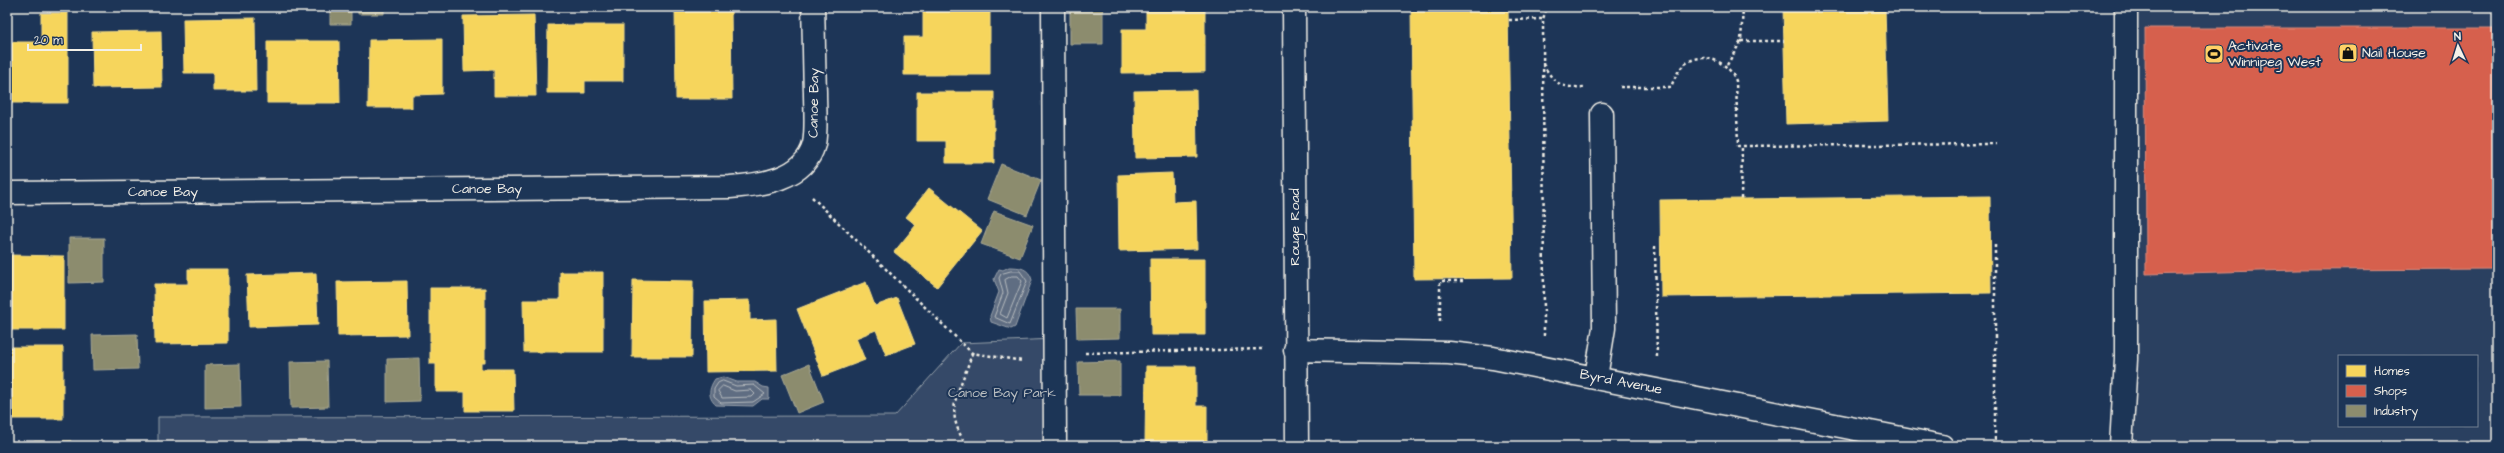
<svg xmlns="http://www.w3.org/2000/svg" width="2504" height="453" font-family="'Architects Daughter',sans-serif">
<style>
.built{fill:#2a4060;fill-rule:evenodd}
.green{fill:#354a67;stroke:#949ea8}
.water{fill:#5e6d82;stroke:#9aa2ab}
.homes{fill:#f6d55c;stroke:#f5dd86}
.shops{fill:#d6604d;stroke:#df8c7c}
.industry{fill:#8c8c6e;stroke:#abaa93}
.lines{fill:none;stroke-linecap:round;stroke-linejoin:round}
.shore{stroke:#b8bcbf;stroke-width:1}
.minor-casing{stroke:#f4f1e8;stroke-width:25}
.path{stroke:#f4f1e8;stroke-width:2.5;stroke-dasharray:3 3;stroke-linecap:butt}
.minor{stroke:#1d3557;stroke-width:22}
.labels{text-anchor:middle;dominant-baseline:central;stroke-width:4;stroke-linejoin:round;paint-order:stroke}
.poi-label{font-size:14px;fill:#f4f1e8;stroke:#1d3557;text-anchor:start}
.street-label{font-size:14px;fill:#f4f1e8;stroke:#1d3557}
.park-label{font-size:14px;fill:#bbbfc1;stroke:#1d3557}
</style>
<rect width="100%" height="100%" fill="#1d3557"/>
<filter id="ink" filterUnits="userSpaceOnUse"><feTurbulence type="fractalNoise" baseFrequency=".025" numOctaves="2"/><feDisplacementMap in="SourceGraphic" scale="8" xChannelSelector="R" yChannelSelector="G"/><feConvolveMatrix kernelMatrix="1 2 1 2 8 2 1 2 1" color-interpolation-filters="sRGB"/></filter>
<g filter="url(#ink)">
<!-- built -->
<path class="built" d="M2126 7H2497V446H2121ZM2339 356H2477V426H2339Z"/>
<!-- green -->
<path class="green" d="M1055 339V446H158V417L895 416 961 343Z"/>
<!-- water -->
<path class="water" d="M1009 267C1020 267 1029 268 1032 280L1015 327 1011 329 991 322 990 316 999 292 994 279 999 269 1003 270Z
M723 377 737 382H755L763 387 769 388V399H762L753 406 716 405C707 397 709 388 715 379Z"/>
<!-- homes -->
<path class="homes" d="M675 7H731L732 99H676Z
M923 7H990V75H904V37H923Z
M1146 7H1205V72L1122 73V29H1146Z
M1411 7H1508L1512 278 1414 279Z
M1783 7H1885L1888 121 1786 124Z
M41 13H68V103H7V42H41Z
M534 15 536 96H494V70L464 71 463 16Z
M255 18 256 91H213V73H184L183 19Z
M548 25H623V81H585V93H547Z
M161 31 162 87 93 88 92 32Z
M442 39V94L412 95V108H368L369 40Z
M267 41H339L340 103H267Z
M1196 90 1197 157 1135 158 1134 91Z
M917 92H994V163H946V141H917Z
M1172 173 1173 202 1196 201 1197 249 1119 251 1118 175Z
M929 188 982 231 937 287 894 252 916 225 906 217Z
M1990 196 1991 293 1661 297 1660 200Z
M9 255 64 256V330H9Z
M1150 259H1205V335H1151Z
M188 269H228V343L155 344 154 284H188Z
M560 272H603V352H524L523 300H560Z
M316 273 318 325 249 327 247 275Z
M633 280 693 281 692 357H632Z
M407 281 408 335 338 336 337 282Z
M866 282 875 306 897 298 915 344 886 355 876 330 856 338 865 360 823 376 797 309Z
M430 288H485V363H481V369H513L514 411H465V392H436V364H430Z
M750 300V320L776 319 777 371 706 372 705 301Z
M8 347H63V419H8Z
M1146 366H1196V406H1207V443H1145Z
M71 441V446H13V442Z"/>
<!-- shops -->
<path class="shops" d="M2145 28H2497V269L2298 270 2146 274Z"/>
<!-- industry -->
<path class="industry" d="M330 7H351V24H330Z
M358 7H384V14H358Z
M1070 7H1103V44H1070Z
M1001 164 1041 180 1027 215 987 199Z
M994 211 1033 225 1020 258 981 244Z
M69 238H104V282L69 283Z
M1076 309H1120V338L1077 339Z
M137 334 138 369 93 370 92 335Z
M419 358 420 401 387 402V359Z
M327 361 328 407 291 408 290 362Z
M1120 361V395H1079L1078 362Z
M240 364 241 407 205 408V365Z
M809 364 824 402 797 413 782 375Z"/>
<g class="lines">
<!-- shore -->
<path class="shore" d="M1011 271H1020L1027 281 1010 324 994 317 1003 293 999 278 1001 274Z
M1012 276H1018L1022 281 1007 318 1000 314 1008 293 1005 280Z
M723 381 736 386 754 385 765 394 753 402 721 403 714 397V389L718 383Z
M723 386 735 391 751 390 755 394 752 397 722 398 718 391Z"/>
<!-- minor casing -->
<g class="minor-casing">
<path id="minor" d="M1053 7 1055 446
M1294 7 1297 446
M7 193 730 187C759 185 805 180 814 144 817 128 815 109 815 92 814 64 814 35 813 7
M1295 350 1449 353 1493 358 1942 446
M1596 377 1604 328 1602 114
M2121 446 2126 359V7"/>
</g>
<!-- path -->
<path class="path" d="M1509 20 1543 19
M1741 41H1784
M1543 64C1555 85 1561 88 1585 87
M1727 65 1741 41 1743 7
M1620 87H1671C1674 79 1678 70 1684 65 1701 50 1729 61 1736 81L1738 146 1997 144
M812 197 972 353 1023 361
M1741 199 1742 146
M1655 246 1657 359
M1440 321V281H1463
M1544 336 1543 19 1547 7
M1085 353 1264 349
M967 446C941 407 961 392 972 353
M1995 446V244"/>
<!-- minor -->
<use href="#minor" class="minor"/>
</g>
</g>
<!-- icons -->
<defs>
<g id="shop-square" transform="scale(1)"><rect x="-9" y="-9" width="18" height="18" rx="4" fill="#ffd166" stroke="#1d3557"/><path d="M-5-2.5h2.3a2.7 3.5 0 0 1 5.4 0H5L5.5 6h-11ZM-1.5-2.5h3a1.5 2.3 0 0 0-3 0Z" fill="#111"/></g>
<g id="stadium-square" transform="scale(1)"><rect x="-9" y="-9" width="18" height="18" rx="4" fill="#ffd166" stroke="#1d3557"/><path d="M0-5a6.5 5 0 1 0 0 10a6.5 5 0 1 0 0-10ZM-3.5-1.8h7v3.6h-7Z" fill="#111"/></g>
</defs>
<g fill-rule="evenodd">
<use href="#shop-square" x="2348" y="53"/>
<use href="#stadium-square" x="2214" y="54"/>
</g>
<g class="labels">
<!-- poi labels -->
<g class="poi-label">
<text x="2228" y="46">Activate<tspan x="2228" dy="16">Winnipeg West</tspan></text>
<text x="2362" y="53">Nail House</text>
</g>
<!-- street labels -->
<g class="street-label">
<text transform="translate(814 103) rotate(-89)">Canoe Bay</text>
<text x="487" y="189">Canoe Bay</text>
<text x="163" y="192">Canoe Bay</text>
<text transform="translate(1295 227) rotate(-90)">Rouge Road</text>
<text transform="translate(1621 382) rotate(11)">Byrd Avenue</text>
</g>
<!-- park labels -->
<g class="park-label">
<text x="1002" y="393">Canoe Bay Park</text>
</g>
</g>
<!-- margin -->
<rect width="2504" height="453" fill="none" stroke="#1d3557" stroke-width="24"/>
<rect x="12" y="12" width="2480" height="429" fill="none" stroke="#f4f1e8" stroke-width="1.5" filter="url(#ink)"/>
<!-- legend -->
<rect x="2338" y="355" width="140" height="72" fill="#1d3557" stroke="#738091"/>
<rect x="2346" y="365" width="20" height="12" fill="#f6d55c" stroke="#738091"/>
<text x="2374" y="375" font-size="12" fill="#f4f1e8">Homes</text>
<rect x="2346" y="385" width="20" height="12" fill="#d6604d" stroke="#738091"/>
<text x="2374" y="395" font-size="12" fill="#f4f1e8">Shops</text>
<rect x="2346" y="405" width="20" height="12" fill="#8c8c6e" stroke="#738091"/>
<text x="2374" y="415" font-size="12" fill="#f4f1e8">Industry</text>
<!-- north arrow -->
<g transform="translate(2458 46) rotate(356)" stroke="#1d3557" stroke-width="3" paint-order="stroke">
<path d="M0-3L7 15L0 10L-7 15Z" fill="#f4f1e8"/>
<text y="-6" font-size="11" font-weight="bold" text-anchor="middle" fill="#f4f1e8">N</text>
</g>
<!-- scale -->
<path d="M28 44v6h113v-6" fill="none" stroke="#f4f1e8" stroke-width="2"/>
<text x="34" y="44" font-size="12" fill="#f4f1e8" stroke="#1d3557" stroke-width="3" paint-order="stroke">20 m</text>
</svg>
